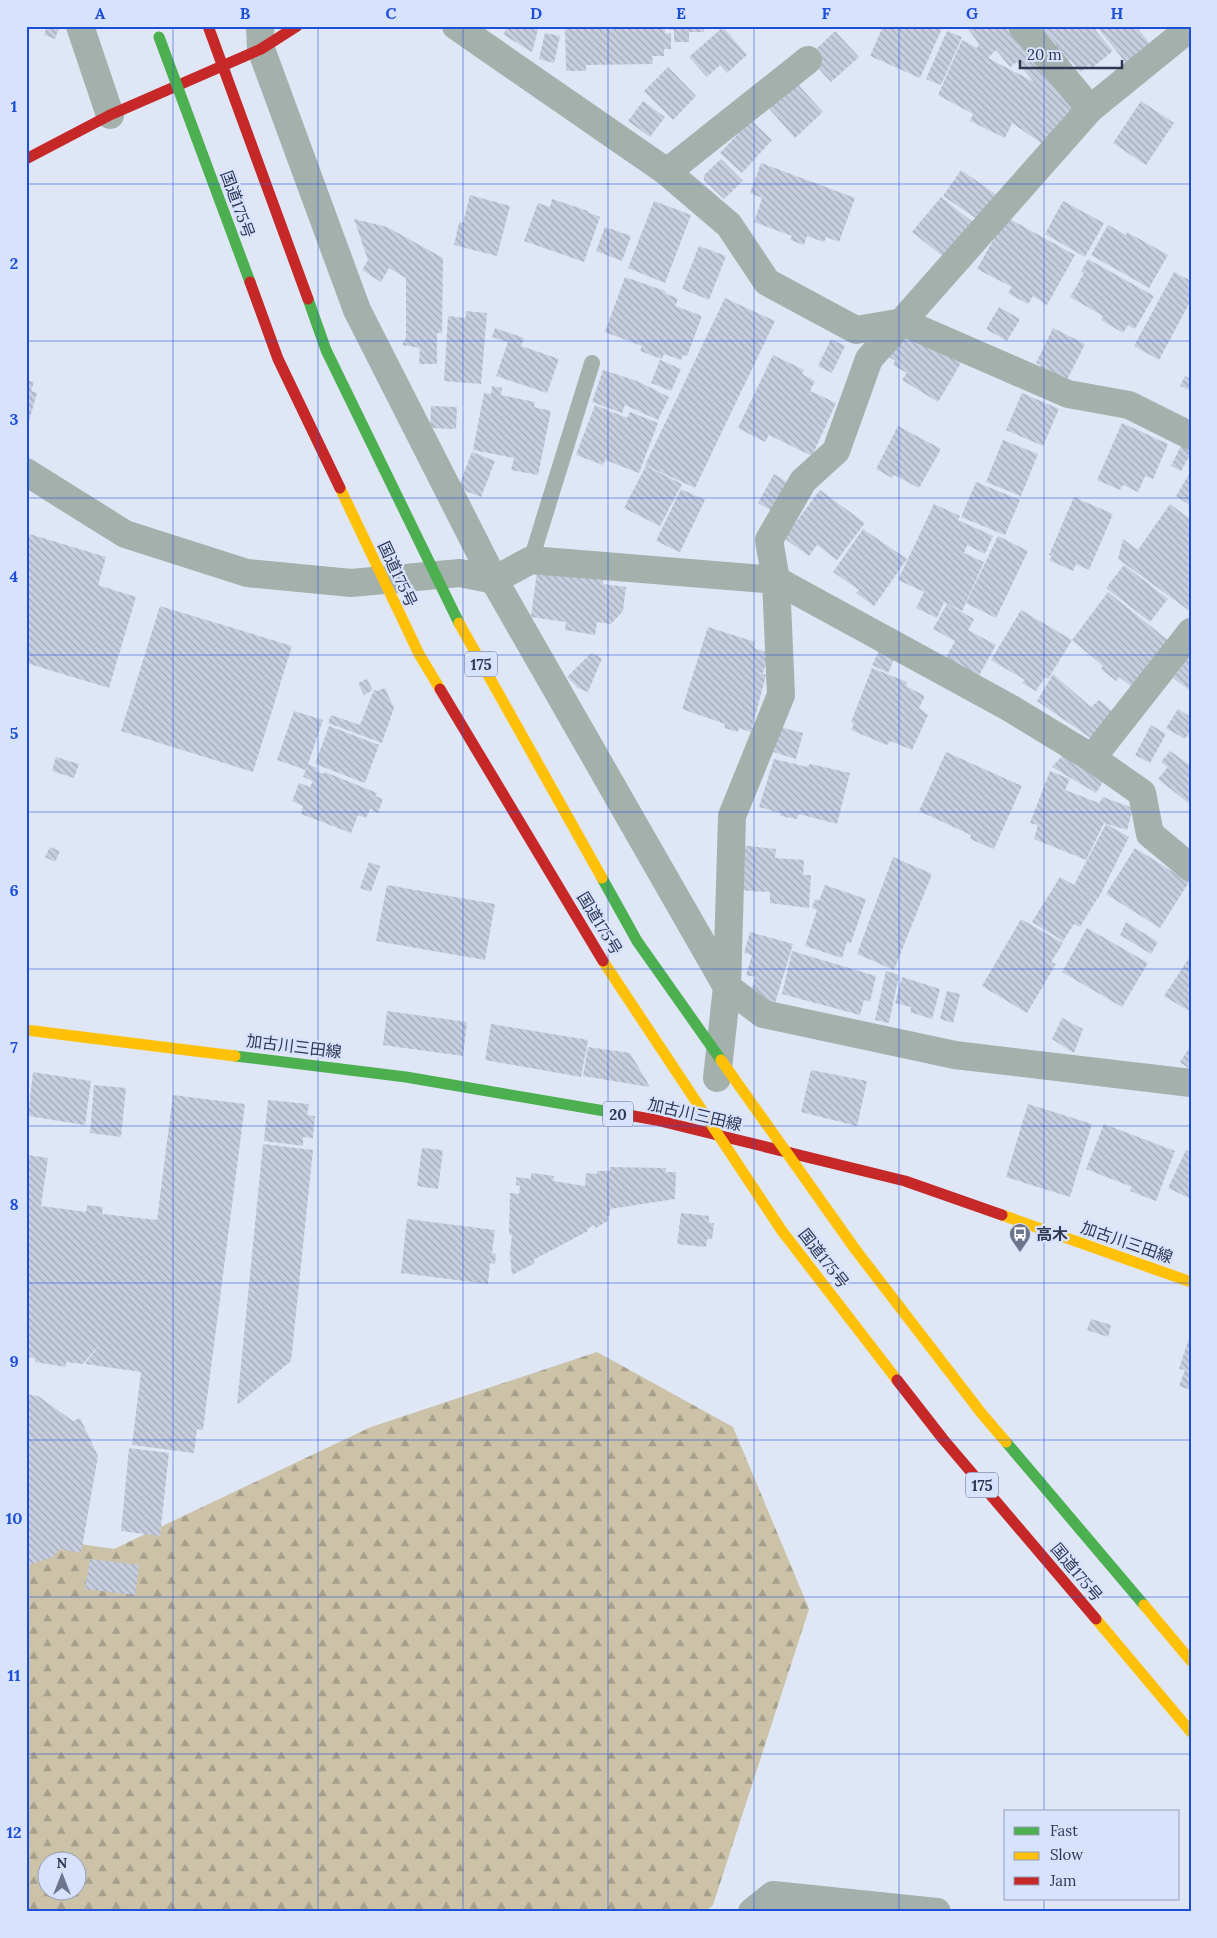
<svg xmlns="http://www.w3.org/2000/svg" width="1217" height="1938" font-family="Lora,'Noto Sans JP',serif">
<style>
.forest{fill:url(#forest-firs);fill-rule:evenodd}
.building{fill:url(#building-back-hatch);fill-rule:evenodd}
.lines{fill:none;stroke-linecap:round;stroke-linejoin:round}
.lane{stroke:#a4b0ac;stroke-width:16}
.street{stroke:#a4b0ac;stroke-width:28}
.fast{stroke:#4caf50;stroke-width:11}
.slow{stroke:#ffc107;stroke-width:11}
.jam{stroke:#c62828;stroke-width:11}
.fast-bridge{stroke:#4caf50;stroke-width:11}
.slow-bridge{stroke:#ffc107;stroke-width:11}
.jam-bridge{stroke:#c62828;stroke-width:11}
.grid{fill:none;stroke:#1d4ed8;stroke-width:1;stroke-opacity:0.55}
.labels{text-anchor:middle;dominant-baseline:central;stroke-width:4.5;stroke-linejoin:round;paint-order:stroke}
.shield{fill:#d7e2fd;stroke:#616b86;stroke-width:1}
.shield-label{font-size:15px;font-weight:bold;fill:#2f3853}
.street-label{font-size:16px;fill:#2f3853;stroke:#d7e2fd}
.poi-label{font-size:16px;font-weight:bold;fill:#2f3853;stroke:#d7e2fd;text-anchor:start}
.neatline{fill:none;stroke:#1d4ed8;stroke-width:2}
.grid-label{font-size:16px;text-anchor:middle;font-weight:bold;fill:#1d4ed8}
</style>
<defs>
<pattern id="forest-firs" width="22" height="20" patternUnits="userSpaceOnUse" patternTransform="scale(1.25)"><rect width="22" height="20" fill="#cbc2a7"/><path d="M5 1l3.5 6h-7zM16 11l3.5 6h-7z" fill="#a59f8b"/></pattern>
<pattern id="building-back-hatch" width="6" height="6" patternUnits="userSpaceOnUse" patternTransform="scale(1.25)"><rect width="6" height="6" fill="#c7cedf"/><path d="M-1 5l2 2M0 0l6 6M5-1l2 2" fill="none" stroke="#a2a8b7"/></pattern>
</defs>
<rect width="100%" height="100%" fill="#dfe6f5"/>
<!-- forest -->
<path class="forest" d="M597 1352 733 1427 809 1609 713 1905 705 1912H26V1536L114 1549 371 1427ZM48 1860H78V1890H48Z"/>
<!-- building -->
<path class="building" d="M47 26H60L55 39 44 35Z
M506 26H539L532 52 504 35Z
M565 26H665V34L671 33V49H664V56H652L653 64 586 65V71H566Z
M669 26H704V32H689V42H674V30H669Z
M883 26H943L920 78 870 56Z
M971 26H1004L1077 113 1047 147 1012 123 1005 138 970 121 973 114 938 95 962 40 977 48 979 44 968 29ZM996 50 1010 67 1017 62 1034 82 988 58Z
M1044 26H1092L1113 51 1092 68 1089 65 1080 72 1070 60 1066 63 1052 47 1056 44 1042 28Z
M1096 26H1136L1151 45 1127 64Z
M723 27 747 55 727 73 720 65 707 77 689 57Z
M835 31 859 57 831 82 808 57Z
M947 31 962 37 941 85 926 79Z
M545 33 560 36 554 63 539 59Z
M668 67 696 96 673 120 644 91Z
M794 80 823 112 795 138 766 105Z
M643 101 665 117 650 137 628 121Z
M1141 101 1174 123 1146 165 1113 143Z
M751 120 772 140 742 173 720 153Z
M721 159 743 181 724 199 704 180V175Z
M761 163 855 198 839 242 826 237 824 242 807 236 804 245 790 240 792 236 754 222 762 198 750 193Z
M961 170 998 196 980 221 943 196Z
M470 195 510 206 497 256 454 245 459 222 463 223Z
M941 197 974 223 945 258 912 232Z
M552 199 588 211 587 212 600 217 584 262 524 241 538 203 550 207Z
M654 201 691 215 665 283 628 268Z
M1063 201 1104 223 1085 257 1045 234Z
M1006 217 1075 255 1047 305 1033 296 1028 304 1008 293 1012 287 977 269Z
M354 219 387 227 443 258 442 333H437V364H419L420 348 402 345 406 338V278L389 268 381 282 362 270 368 260Z
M1108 225 1126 235 1127 232 1168 255 1149 288 1091 255Z
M605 227 631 236 622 261 596 251Z
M699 246 726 256 709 300 682 289Z
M1088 259 1154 296 1135 329 1128 325 1123 333 1101 320 1103 316 1070 297 1084 273 1081 271Z
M1174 272 1191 281V300L1159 360 1134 346Z
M625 277 665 291V293L678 299 675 306 702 316 687 356 683 355 681 360 664 354 662 359 640 351 642 346 605 332Z
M725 298 775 321 695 488 645 465Z
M999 307 1020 319 1007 341 986 329Z
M466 311 487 313 481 384 444 381 448 316 466 318Z
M495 328 524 338 521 346 559 359 547 393 496 376 508 342 492 337Z
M1053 328 1085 344 1067 380 1040 369 1041 365 1036 363Z
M911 335 961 363 938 402 902 380 907 373 893 365 895 361 889 357 904 338Z
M831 339 845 346 832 373 818 366Z
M773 355 804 370 802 374 815 381 810 391 836 403 812 456 769 435 765 442 738 428Z
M660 360 681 369 671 391 651 383Z
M603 370 637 381 669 397 658 420 625 405 622 413 592 402Z
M1185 376 1191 379V391L1180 386Z
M26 380 34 382 31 391 37 393 27 428Z
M492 386 502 388 501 395 535 402 534 407 551 411 538 475 511 470 514 458 473 450 484 393 491 394Z
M1022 393 1059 409 1043 446 1006 430Z
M595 405 627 418 630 412 658 423 639 473 605 460 603 465 576 455Z
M431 406 457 407 456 429 430 428Z
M1122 423 1168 444 1153 479 1145 476 1138 492 1123 485 1120 490 1097 480Z
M898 426 941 449 919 488 894 475 892 478 876 469Z
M1003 440 1038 454 1021 496 986 482Z
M1182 444 1191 449V453L1181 471 1171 466Z
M472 452 495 461 481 497 458 488Z
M646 466 682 484 660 526 624 508Z
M1191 471V506L1176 496Z
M774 474 790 484 774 512 758 503Z
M976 482 1020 500 1005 535 961 517Z
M681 489 705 500 680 552 656 541Z
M820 490 865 523 837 560 817 545 809 556 784 538Z
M1074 497 1113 514 1089 570 1076 564 1073 571 1049 560 1052 556 1049 555Z
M934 504 960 516 958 520 993 536 985 554 967 545 964 553 984 562 962 611 944 602 937 618 916 608 924 592 898 580Z
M1170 504 1191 520V612L1118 559 1123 539 1138 550Z
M863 529 907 559 874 606 856 593 859 590 833 572Z
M26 533 106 557 98 585 136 597 109 688 26 663Z
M998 536 1028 551 996 618 966 603Z
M1124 565 1168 599 1150 622 1106 588Z
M537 571 603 580V584L626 587 623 611 611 624 597 622 595 635 565 630 566 622 531 617Z
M1108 592 1169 641 1135 689 1119 677 1116 681 1101 669 1103 666 1072 640Z
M947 604 974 619 968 630 996 645 977 679 944 661 955 641 933 629Z
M160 606 292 646 253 772 121 731Z
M1021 610 1072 640 1048 679 1045 677 1036 691 1022 683 1025 680 991 660Z
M708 627 755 642 754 648 769 653 763 673 755 671 766 675 751 732 739 728 738 732 724 728 725 724 682 709Z
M882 645 897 652 888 673 872 665Z
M591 653 602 658 588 692 578 688 567 677Z
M1191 655V691L1173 678Z
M872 668 907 682 906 686 925 696 919 708 928 715 912 750 890 741 887 745 851 730 854 724 851 722Z
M1053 674 1091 707 1099 700 1115 714 1095 741 1037 701Z
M367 679 373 690 364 695 358 683Z
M385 688 394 708 382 743 328 723 331 715 360 725 374 690 377 691Z
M1178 709 1191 717V730L1185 739 1166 728Z
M294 711 323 720 306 770 277 760Z
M1151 725 1166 734 1150 763 1135 755Z
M329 726 379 745 365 783 315 764Z
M780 727 803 733 796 759 773 752Z
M1170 751 1191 766V805L1158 779 1168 767 1161 762Z
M946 752 1022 786 994 849 970 839 971 835 919 811Z
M1066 752 1106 777 1096 793 1052 767Z
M56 757 79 764 74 778 52 771Z
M774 759 807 767 810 764 850 773 837 824 799 814 797 819 781 816 780 813 759 807Z
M308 764 317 768 316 771 324 774 325 772 377 793 375 796 383 799 378 813 370 809 366 818 358 815 351 833 301 814 303 806 292 801 299 783 310 787 313 781 303 777Z
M1050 771 1070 779 1065 790 1099 803 1103 797 1133 808 1127 830 1104 823 1086 860 1034 839 1038 825 1030 823Z
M1106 824 1129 837 1098 899 1084 891 1097 899 1080 927 1074 924 1063 941 1032 922 1060 877 1074 885Z
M740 845 776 849 775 858 804 860 803 875H811L809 908 770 903V892L736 890Z
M50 847 60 851 55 862 45 857Z
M1135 848 1189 882 1160 928 1106 894Z
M893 857 932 874 894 970 857 954Z
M369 862 380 866 371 892 360 888Z
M387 885 495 904 485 960 376 941Z
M825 885 866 899 851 943 847 942 842 958 805 946 817 910 812 908 815 899 819 901Z
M1021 919 1063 943 1051 962 1056 964 1027 1013 982 986Z
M1126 922 1158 942 1151 954 1120 935Z
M1087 928 1148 963 1122 1007 1062 972Z
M750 932 793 944 775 1003 750 996 755 977 746 975 752 955 744 953Z
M792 951 876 976 870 1002 864 1000 860 1015 782 994Z
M1191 955V1012L1164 996Z
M886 971 899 975 889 1023 875 1020Z
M902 977 940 989 932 1019 910 1012 911 1007 895 1003Z
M947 991 960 994 953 1023 940 1019Z
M387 1011 467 1022 463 1056 383 1045Z
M1062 1018 1083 1029 1074 1053 1052 1039Z
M491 1024 588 1040 581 1077 485 1060Z
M1191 1045V1070L1180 1062Z
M588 1047 630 1053 650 1087 583 1076Z
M811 1070 867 1081 857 1126 801 1112Z
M33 1072 91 1081 85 1125 28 1116Z
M94 1085 126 1088 121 1137 90 1133Z
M173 1095 245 1104 203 1430 197 1429 194 1453 132 1445 141 1372 85 1364 101 1343 83 1364 66 1362V1367L35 1362V1358L26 1357V1155L48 1158 41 1206 86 1212 87 1205 103 1207 102 1214 157 1220Z
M268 1100 309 1104 307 1115 315 1116 313 1138 303 1137V1146L264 1141Z
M1028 1104 1092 1124 1070 1197 1006 1177Z
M1104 1124 1175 1151 1156 1201 1130 1191 1132 1187 1086 1169Z
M263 1144 313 1150 291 1361 237 1405Z
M422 1148 443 1150 438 1189 417 1186Z
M1186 1150 1191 1152V1199L1168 1188Z
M610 1167 666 1168V1172H676L675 1199 610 1209V1215L607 1217 609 1220 596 1228 594 1225 587 1229 588 1231 533 1260 535 1263 512 1275 510 1253 512 1235H509L510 1193 519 1194 520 1186 516 1185V1177L531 1179V1173L554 1176 553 1181 585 1186 586 1173 597 1174V1171H610Z
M681 1213 709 1216V1223H714L712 1239H707L706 1247 677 1244Z
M407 1219 495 1230 492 1253 496 1254 495 1264 490 1263 488 1284 401 1273Z
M1091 1319 1111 1325 1108 1337 1087 1330Z
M1190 1335H1191V1390L1179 1386 1185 1370 1179 1369Z
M26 1394 38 1396 73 1421 80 1418 98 1456 81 1553 60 1549 53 1557 26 1566Z
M129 1448 169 1453 160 1536 121 1531Z
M90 1559 139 1565 135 1595 85 1589Z"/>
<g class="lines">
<!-- lane -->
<path class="lane" d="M531 560 592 363"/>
<!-- street -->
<path class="street" d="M80 26 110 115
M260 26 261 49 357 310 494 580 727 987 763 1014 955 1055 1191 1083
M456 26 667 172 729 225 767 282 856 330 903 322 1068 394 1129 405 1191 436
M1022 26 1090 109
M667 172 808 60
M26 472 125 534 247 573 351 583 460 573 494 580 531 560 776 580 1010 708 1092 758 1142 793 1150 834 1191 868
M1092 758 1191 632
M717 1078 727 987 732 816 781 695 776 580 769 540 803 481 836 451 869 359 1090 109 1191 27
M752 1912 773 1895 937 1912"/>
<!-- fast -->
<path class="fast" d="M235 1056 406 1077 628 1115
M1006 1442 1144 1605"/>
<!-- slow -->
<path class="slow" d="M26 1030 235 1056
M1002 1215 1191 1282
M782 1231 897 1380
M855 1249 982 1414 1006 1442
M1144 1605 1191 1661
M1096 1619 1191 1732"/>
<!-- jam -->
<path class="jam" d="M26 159 110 115 261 49 297 26
M628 1115 656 1120 905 1181 1002 1215
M897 1380 943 1439 1096 1619"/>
<!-- fast-bridge -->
<path class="fast-bridge" d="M159 37 250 282
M308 299 326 350 459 623
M602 878 637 941 721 1060"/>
<!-- slow-bridge -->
<path class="slow-bridge" d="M340 488 419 654 440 689
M459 623 602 878
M603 961 782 1231
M721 1060 855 1249"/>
<!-- jam-bridge -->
<path class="jam-bridge" d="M208 26 308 299
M250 282 278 359 340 488
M440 689 603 961"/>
</g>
<!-- grid -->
<path class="grid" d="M173 26V1912M318 26V1912M463 26V1912M608 26V1912M754 26V1912M899 26V1912M1044 26V1812M26 184H1191M26 341H1191M26 498H1191M26 655H1191M26 812H1191M26 969H1191M26 1126H1191M26 1283H1191M26 1440H1191M26 1597H1191M26 1754H1191M1044 1899V1912"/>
<!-- icons -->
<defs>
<g id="bus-pin" transform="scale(1.125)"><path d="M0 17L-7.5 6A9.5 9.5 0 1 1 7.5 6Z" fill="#6d758c" stroke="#d7e2fd"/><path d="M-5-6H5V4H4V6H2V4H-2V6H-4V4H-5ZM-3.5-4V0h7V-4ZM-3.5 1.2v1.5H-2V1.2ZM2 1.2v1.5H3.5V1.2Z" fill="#fff"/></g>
</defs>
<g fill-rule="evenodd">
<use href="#bus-pin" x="1020" y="1234"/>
</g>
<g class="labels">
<!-- shield labels -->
<g class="shield">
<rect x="465" y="651.5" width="32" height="25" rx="4"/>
<rect x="603" y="1101.5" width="30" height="25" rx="4"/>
<rect x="966" y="1472.5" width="32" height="25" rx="4"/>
</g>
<g class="shield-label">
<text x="481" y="664">175</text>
<text x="618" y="1114">20</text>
<text x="982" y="1485">175</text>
</g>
<!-- street labels -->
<g class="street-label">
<text transform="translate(238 204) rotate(70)">国道175号</text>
<text transform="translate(398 574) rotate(65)">国道175号</text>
<text transform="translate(600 923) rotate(59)">国道175号</text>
<text transform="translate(294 1046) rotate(7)">加古川三田線</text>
<text transform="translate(695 1114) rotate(13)">加古川三田線</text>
<text transform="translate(1127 1242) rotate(19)">加古川三田線</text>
<text transform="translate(824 1258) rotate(52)">国道175号</text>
<text transform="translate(1077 1572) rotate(50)">国道175号</text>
</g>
<!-- poi labels -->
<g class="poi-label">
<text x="1036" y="1234">高木</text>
</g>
</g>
<!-- border -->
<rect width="1217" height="1938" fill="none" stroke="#d7e2fd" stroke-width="55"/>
<!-- legend -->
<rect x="1004" y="1810" width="175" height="90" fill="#d7e2fd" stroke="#949eb9"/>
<rect x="1014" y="1827" width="25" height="8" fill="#4caf50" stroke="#949eb9"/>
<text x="1050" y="1836" font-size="15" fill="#2f3853">Fast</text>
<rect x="1014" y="1852" width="25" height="8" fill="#ffc107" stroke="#949eb9"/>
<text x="1050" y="1860" font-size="15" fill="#2f3853">Slow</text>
<rect x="1014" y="1877" width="25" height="8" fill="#c62828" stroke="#949eb9"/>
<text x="1050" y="1886" font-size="15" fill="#2f3853">Jam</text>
<!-- north arrow -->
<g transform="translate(62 1876)"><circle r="24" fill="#d7e2fd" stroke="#949eb9"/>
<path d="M0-4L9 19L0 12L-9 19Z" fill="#6d758c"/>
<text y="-8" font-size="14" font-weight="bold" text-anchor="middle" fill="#2f3853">N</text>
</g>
<!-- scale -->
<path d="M1020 60v8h102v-8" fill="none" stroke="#2f3853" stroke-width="2.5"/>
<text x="1027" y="60" font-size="15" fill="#2f3853" stroke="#d7e2fd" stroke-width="4" paint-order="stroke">20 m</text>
<rect x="28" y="28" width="1162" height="1882" class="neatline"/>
<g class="grid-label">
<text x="100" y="19">A</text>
<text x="245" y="19">B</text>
<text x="391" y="19">C</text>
<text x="536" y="19">D</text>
<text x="681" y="19">E</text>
<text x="826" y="19">F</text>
<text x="972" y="19">G</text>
<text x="1117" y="19">H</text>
<text x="14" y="112">1</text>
<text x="14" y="269">2</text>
<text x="14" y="425">3</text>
<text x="14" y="582">4</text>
<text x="14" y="739">5</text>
<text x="14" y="896">6</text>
<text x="14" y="1053">7</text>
<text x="14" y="1210">8</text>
<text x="14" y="1367">9</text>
<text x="14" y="1524">10</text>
<text x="14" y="1681">11</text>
<text x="14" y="1838">12</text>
</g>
</svg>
